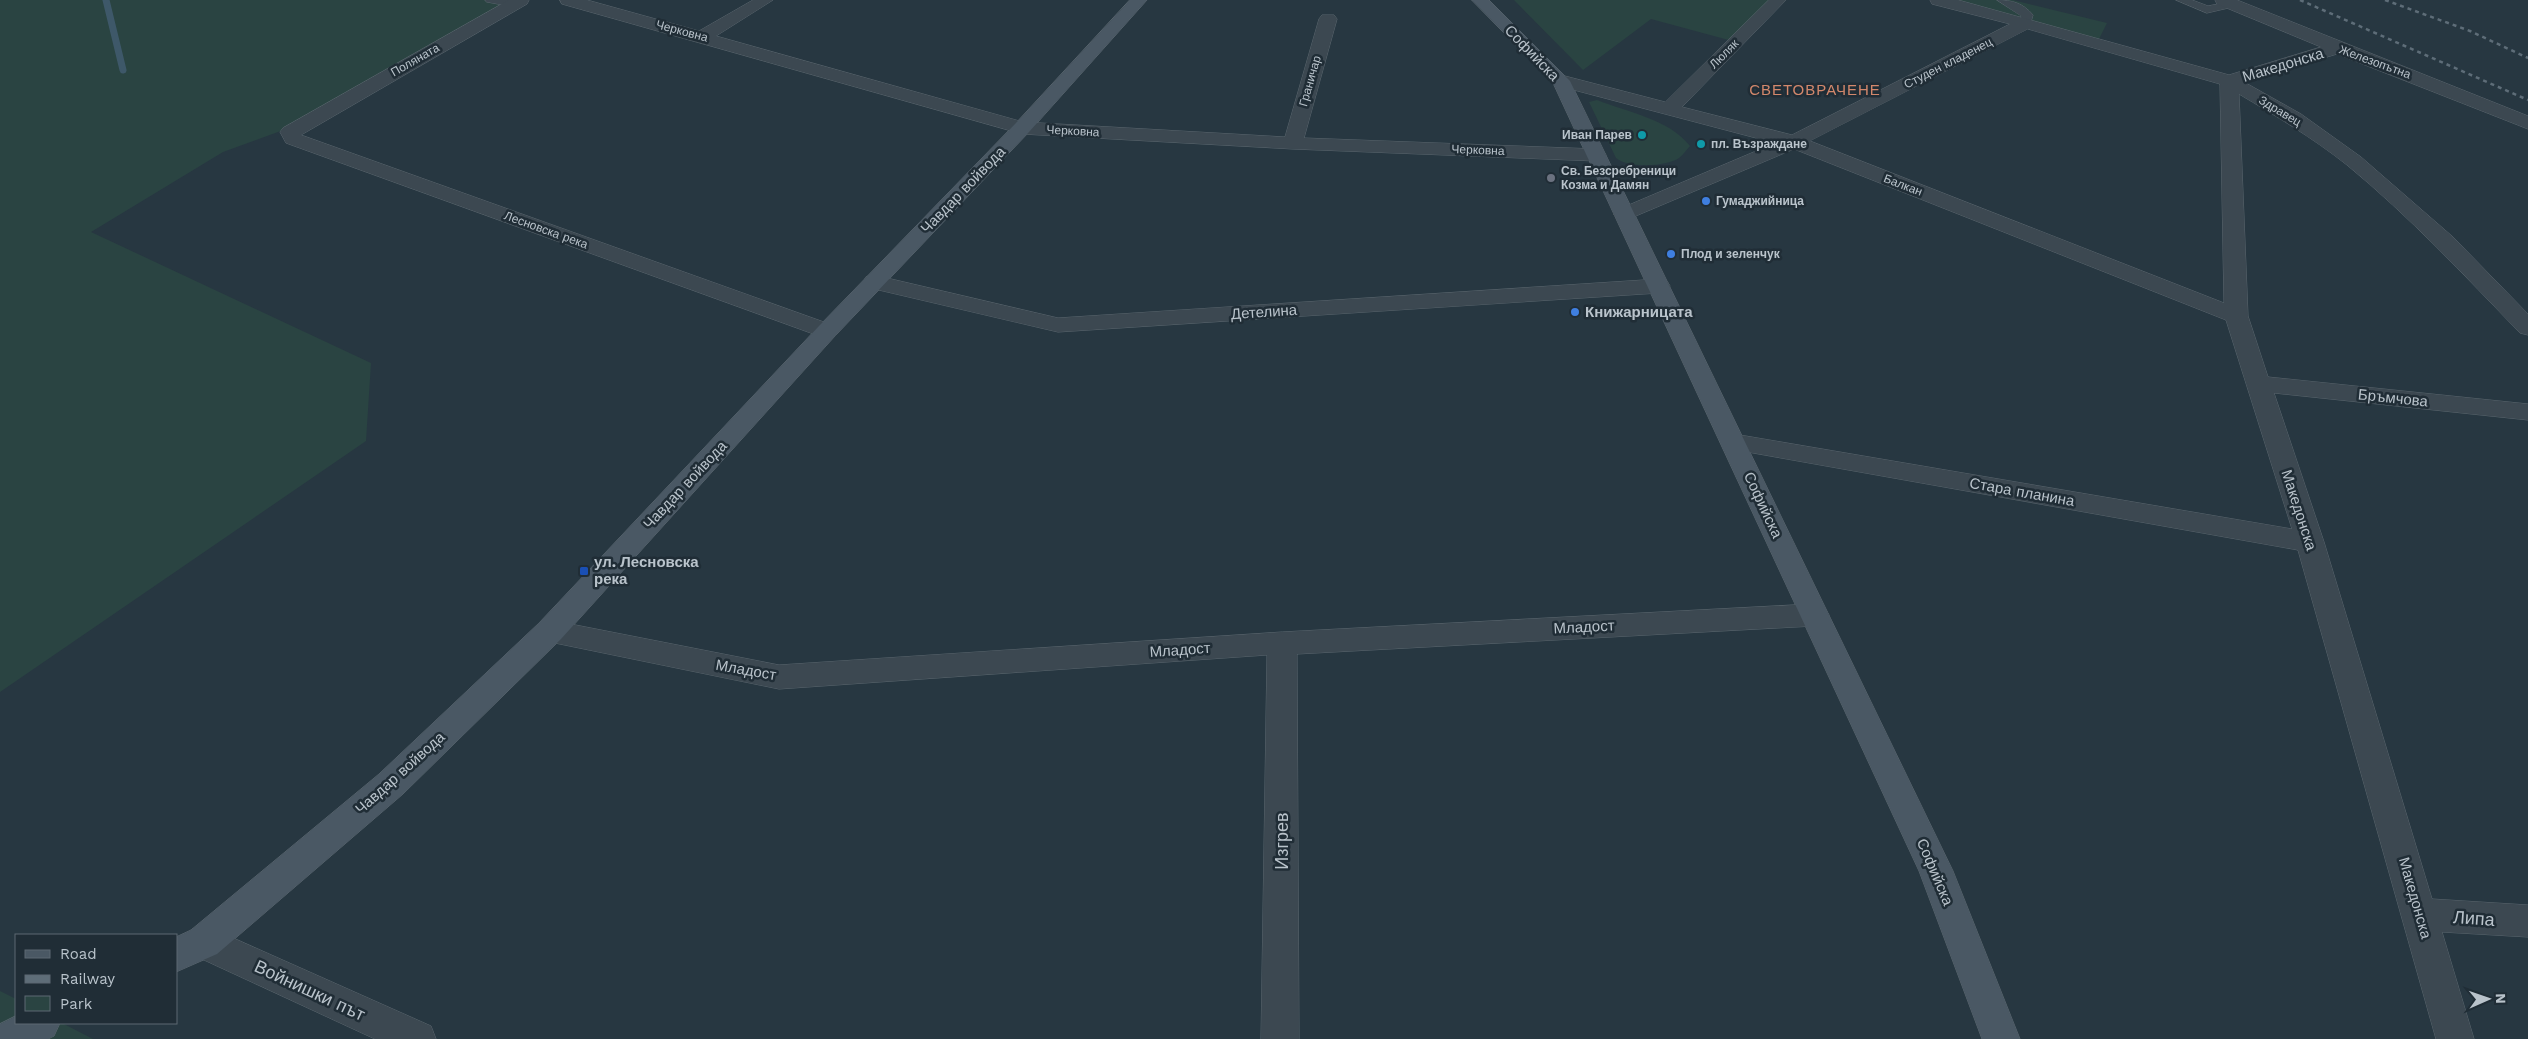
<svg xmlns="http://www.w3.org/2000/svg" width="2528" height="1039" font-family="'Work Sans',sans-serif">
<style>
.green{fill:#2a4442}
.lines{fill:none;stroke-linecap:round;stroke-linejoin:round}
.stream{stroke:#3e5869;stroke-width:7}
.lane-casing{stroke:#5a666e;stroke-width:1}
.street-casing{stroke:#5a666e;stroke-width:1}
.secondary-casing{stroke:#5a666e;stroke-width:1}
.lane{fill:#3c4851;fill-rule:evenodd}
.street{fill:#3c4851;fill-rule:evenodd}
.secondary{fill:#4a5864;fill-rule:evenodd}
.rail{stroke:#5e6d78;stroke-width:2.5;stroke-dasharray:4 4;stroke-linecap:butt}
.culture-dot{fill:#0f9aa8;stroke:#202d36;stroke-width:2}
.worship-dot{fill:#6b7280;stroke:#202d36;stroke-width:2}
.shop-dot{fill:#3f7fe0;stroke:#202d36;stroke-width:2}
.transit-dot{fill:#1a4fb4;stroke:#202d36;stroke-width:2}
.labels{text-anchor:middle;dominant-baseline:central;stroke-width:5;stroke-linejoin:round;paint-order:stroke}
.far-street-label{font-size:12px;fill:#b9c3cb;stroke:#202d36}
.far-poi-label{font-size:12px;font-weight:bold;fill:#b9c3cb;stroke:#202d36;text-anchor:start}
.street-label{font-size:15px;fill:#b9c3cb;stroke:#202d36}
.far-quarter-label{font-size:15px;letter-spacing:1px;fill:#d3886c;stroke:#202d36}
.poi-label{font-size:15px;font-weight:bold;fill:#b9c3cb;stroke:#202d36;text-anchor:start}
.near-street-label{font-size:18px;fill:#b9c3cb;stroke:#202d36}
</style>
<rect width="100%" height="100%" fill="#273741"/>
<!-- green -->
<path class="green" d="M0 0H522L308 121 223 152 91 232 371 363 366 441 0 692Z
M1514 0H1778L1736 42 1651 19 1583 70Z
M1938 0H2013L2107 23 2097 43Z
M1597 100C1627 112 1669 119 1690 146 1686 150 1683 155 1679 158 1666 167 1628 168 1616 158L1589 102Z
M0 991 16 999V1023H62L93 1039H0Z"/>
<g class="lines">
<!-- stream -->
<path class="stream" d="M106 0 123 70"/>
<!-- lane casing -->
<g class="lane-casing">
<path id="lane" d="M485 0H511L520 4 514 7 487 2Z
M1997 0C2012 0 2023 3 2033 15L2030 25H2022L2021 16Z
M2176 0H2192L2208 6 2233 1 2239 4 2237 6 2207 13Z"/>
</g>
<!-- street casing -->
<g class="street-casing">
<path id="street" d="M509 0H529L527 4 301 135 835 326 839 331 835 336 827 338 819 336 286 143 280 132 283 128Z
M560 0H587L699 31 753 0H773L716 36 1023 122 1285 137 1319 19 1322 15H1334L1337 19 1304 138 1596 149 1603 151 1606 155 1603 159 1596 161 1293 149 1022 134 562 4Z
M1769 0H1786L1682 107 1792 135 2010 24 1932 4 1930 0H1958L2229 75 2321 47 2217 4 2215 0H2237L2528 116V129L2337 54 2244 82 2301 114 2361 157 2453 237 2528 314V335L2520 333C2464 275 2409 216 2347 165 2313 138 2276 116 2239 94L2248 316 2268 377 2528 404V420L2274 393 2324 542 2432 899 2528 905V937L2442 932 2474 1039H2436L2298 550 1725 448 1721 442 1725 436 1734 434 2292 529 2226 320 1794 149 1631 218 1624 220 1617 218 1613 214 1617 210 1775 143 1555 85 1552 81 1555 77 1561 75 1665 102ZM2028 29 2220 84 2224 303 1810 141Z
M874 275 1058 318 1659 279 1667 281 1670 286 1667 291 1659 293 1058 332 866 287 863 282 866 277Z
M1814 604 1824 607 1829 615 1824 623 1814 626 1297 654 1299 1039H1261L1267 655 779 689 550 642 539 639 535 631 539 623 550 620 779 665 1282 632Z
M204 925 431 1026 436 1039H375L191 954 186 942 191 930Z"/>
</g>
<!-- secondary casing -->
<g class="secondary-casing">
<path id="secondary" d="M1130 0H1147L1029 132 835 336 561 639 403 794 217 954 176 972V937L191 930 379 774 539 623 819 326 1015 124Z
M1472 0H1489L1570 81 1953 871 2020 1039H1982L1919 871 1553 83Z
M16 1016V1023H60L54 1036 48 1039H0V1024Z"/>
</g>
<!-- lane -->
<use href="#lane" class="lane"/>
<!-- street -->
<use href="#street" class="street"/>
<!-- secondary -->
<use href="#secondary" class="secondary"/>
<!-- rail -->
<path class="rail" d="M2300 0 2528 100
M2385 0 2470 31 2528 58"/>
</g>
<!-- markers -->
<g class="culture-dot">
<circle cx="1642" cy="135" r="5"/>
<circle cx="1701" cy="144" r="5"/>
</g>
<circle class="worship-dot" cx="1551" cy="178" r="5"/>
<g class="shop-dot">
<circle cx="1706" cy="201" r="5"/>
<circle cx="1671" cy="254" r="5"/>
<circle cx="1575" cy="312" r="5"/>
</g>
<rect class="transit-dot" x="579" y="566" width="10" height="10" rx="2.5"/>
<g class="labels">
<!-- far-street labels -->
<g class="far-street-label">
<text transform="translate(682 31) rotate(15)">Черковна</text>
<text transform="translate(1724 54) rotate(-45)">Люляк</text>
<text transform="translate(415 60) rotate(-30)">Поляната</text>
<text transform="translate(2375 62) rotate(20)">Железопътна</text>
<text transform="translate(1948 63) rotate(-27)">Студен кладенец</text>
<text transform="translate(1310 81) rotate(-74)">Граничар</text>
<text transform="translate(2280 111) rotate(31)">Здравец</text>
<text transform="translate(1073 131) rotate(3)">Черковна</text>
<text transform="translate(1478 150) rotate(2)">Черковна</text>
<text transform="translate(1903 185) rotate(21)">Балкан</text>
<text transform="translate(546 230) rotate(20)">Лесновска река</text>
</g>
<!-- far-poi labels -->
<g class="far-poi-label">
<text x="1632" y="135" text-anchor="end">Иван Парев</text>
<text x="1711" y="144">пл. Възраждане</text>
<text x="1561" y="171">Св. Безсребреници<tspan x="1561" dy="14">Козма и Дамян</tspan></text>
<text x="1716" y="201">Гумаджийница</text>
<text x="1681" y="254">Плод и зеленчук</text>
</g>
<!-- street labels -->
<g class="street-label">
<text transform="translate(1532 53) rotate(46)">Софийска</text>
<text transform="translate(2283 65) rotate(-17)">Македонска</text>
<text transform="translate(963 190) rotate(-46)">Чавдар войвода</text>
<text transform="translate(1264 312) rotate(-4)">Детелина</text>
<text transform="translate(2393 398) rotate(6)">Бръмчова</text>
<text transform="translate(685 485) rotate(-47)">Чавдар войвода</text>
<text transform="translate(2022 492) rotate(10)">Стара планина</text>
<text transform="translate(1763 505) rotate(65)">Софийска</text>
<text transform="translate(2299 510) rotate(72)">Македонска</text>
<text transform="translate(1584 627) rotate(-3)">Младост</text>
<text transform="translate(1180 650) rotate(-4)">Младост</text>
<text transform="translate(746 670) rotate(10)">Младост</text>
<text transform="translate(400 773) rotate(-42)">Чавдар войвода</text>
<text transform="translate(1935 872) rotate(67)">Софийска</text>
<text transform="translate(2415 898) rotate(74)">Македонска</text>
</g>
<!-- far-quarter labels -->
<g class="far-quarter-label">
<text x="1815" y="90">СВЕТОВРАЧЕНЕ</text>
</g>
<!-- poi labels -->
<g class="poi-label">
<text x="1585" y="312">Книжарницата</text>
<text x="594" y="562">ул. Лесновска<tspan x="594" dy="17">река</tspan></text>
</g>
<!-- near-street labels -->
<g class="near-street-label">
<text transform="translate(1281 841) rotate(-90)">Изгрев</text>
<text transform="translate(2474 918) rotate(4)">Липа</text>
<text transform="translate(310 990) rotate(25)">Войнишки път</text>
</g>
</g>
<!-- legend -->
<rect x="15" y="934" width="162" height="90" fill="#202d36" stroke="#5d6972"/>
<rect x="25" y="950" width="25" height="8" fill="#4a5864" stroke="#5d6972"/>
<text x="60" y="959" font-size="15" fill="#b9c3cb">Road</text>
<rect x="25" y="975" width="25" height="8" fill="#5e6d78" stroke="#5d6972"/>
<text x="60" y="984" font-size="15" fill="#b9c3cb">Railway</text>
<rect x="25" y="996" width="25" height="15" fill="#2a4442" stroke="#5d6972"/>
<text x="60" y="1009" font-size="15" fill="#b9c3cb">Park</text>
<!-- north arrow -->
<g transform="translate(2488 999) rotate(88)" stroke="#202d36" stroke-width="4" paint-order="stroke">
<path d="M0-4L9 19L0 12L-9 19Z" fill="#b9c3cb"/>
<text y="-8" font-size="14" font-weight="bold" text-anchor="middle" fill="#b9c3cb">N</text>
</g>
</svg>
